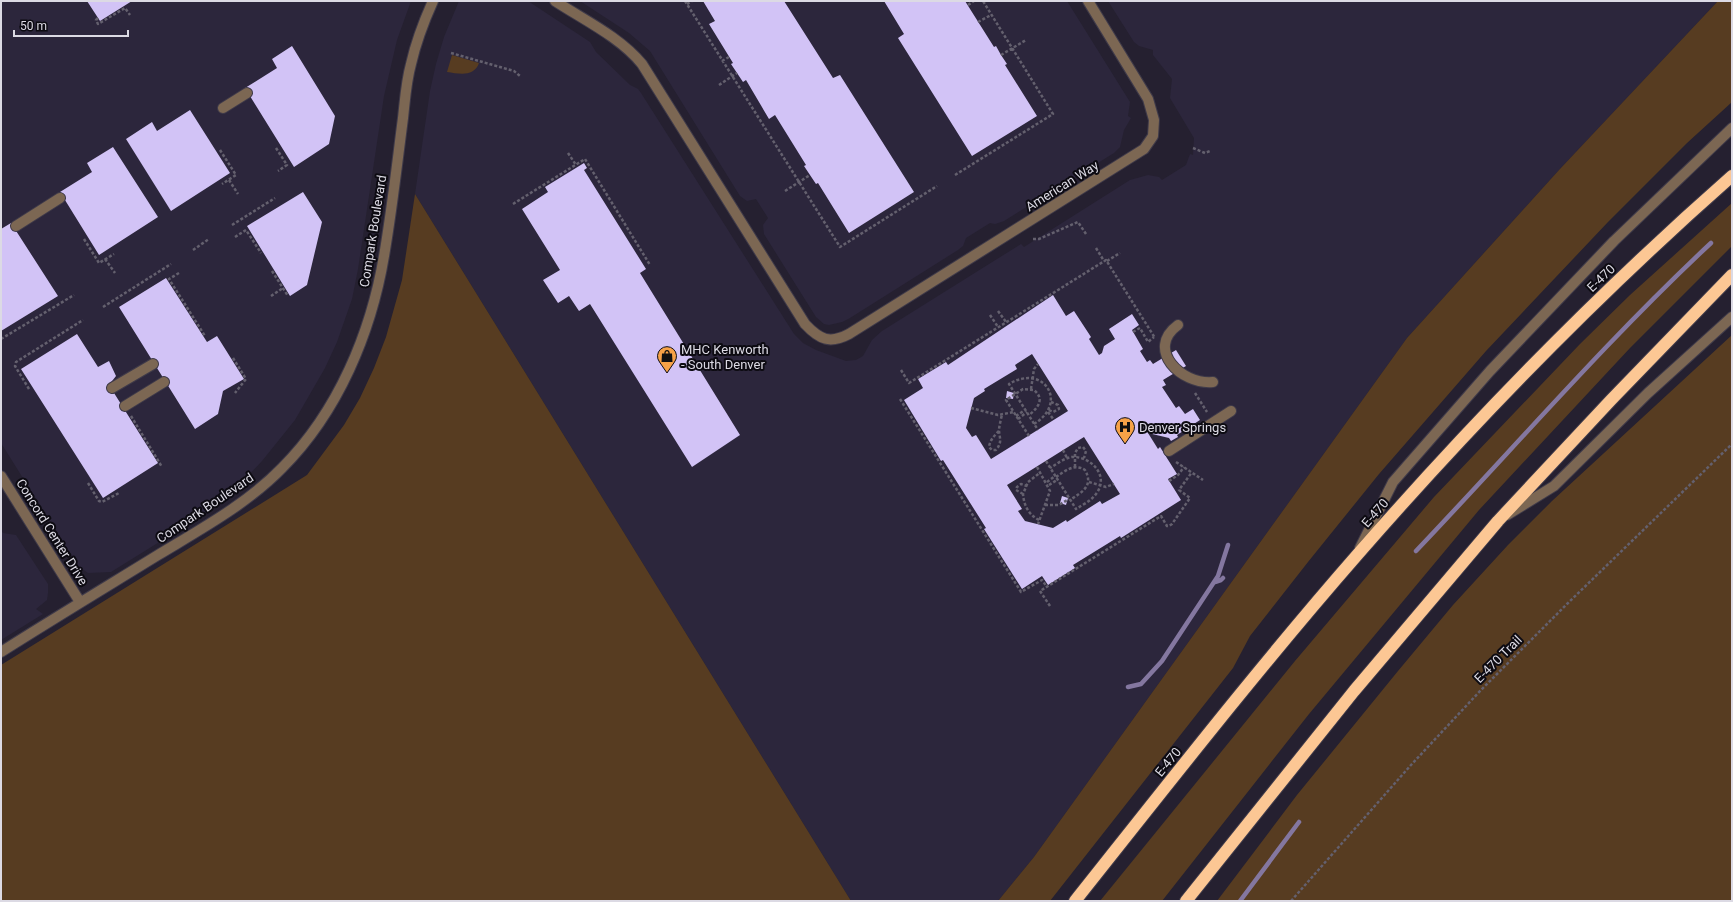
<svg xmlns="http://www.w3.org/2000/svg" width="1733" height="902" font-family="Roboto,sans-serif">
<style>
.built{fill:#2c263c}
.green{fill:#573c21}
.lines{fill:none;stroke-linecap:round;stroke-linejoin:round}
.stream{stroke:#8477a0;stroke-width:4.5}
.building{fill:#d2c3f6;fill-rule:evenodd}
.minor-casing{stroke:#3f3a49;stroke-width:12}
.highway-casing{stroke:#3f3a49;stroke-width:14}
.path{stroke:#64606e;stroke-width:2.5;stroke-dasharray:3 2;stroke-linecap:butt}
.minor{stroke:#7c6753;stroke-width:10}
.highway{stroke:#fcc794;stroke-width:12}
.labels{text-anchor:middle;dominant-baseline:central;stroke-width:4;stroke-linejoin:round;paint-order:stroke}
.street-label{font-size:13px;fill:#dcdae4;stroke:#0d0b12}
.poi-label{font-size:13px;fill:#dcdae4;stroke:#0d0b12;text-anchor:start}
</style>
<rect width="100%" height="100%" fill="#252030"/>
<!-- built -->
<path class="built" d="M1 1H411L397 40 384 96 358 269 352 299 337 342 325 368 295 420 262 461 244 480 208 510 185 526 111 572 88 573 78 566 1 443Z
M459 1H528L590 42 596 52 630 85 638 89 641 93 794 334 803 343 816 350 846 361 856 360 863 356 872 340 882 331 1021 244 1024 247 1130 180 1148 175 1159 177 1162 180 1186 165 1190 154 1193 155 1194 138 1170 98 1172 79 1153 55V50L1139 46 1134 42 1108 1H1718L1559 170 1407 338 1034 857 998 901H851L415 194 430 91 436 64 444 37Z
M580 1H1067L1130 102 1128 116 1131 118 1124 130 1120 147 1114 153 1004 221 995 224 990 223 966 238 963 246 958 250 850 318 842 322 829 325 824 324 816 317 764 234 763 225 768 218 756 199 747 201 740 196 650 51 629 33Z
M1 530 3 533 16 535 48 584V593L47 600 36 609 43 614 1 640Z"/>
<!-- green -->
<path class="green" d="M1718 1H1732V102L1687 143 1608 222 1486 351 1379 474 1308 562 1250 636 1233 668 1050 901H998L1034 857 1407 338 1559 170Z
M452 55 479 63C474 77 460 74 447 72Z
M415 194 851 901H1V665L307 475 344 425 360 398 374 368 386 337 402 280Z
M1732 203V246L1630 348 1479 510 1309 714 1162 901H1100L1295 661 1434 497 1580 344 1630 295Z
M1732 335V901H1217L1297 795 1398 671 1453 605 1508 545 1552 501Z"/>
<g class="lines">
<!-- stream -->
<path class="stream" d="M1416 551C1514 448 1607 340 1711 243
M1215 582 1221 580 1223 578
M1128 687 1141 684 1162 661 1218 576 1228 545
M1240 901 1299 822"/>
</g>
<!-- building -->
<path class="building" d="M87 1H132L100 21Z
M703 1H784L833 78 840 75 914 192 849 233 818 183 816 184 804 166 806 165 775 115 769 119 746 80 743 82 731 64 733 63 709 24 715 21Z
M884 1H965L994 47 996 46 1001 55 1007 64 1005 65 1037 116 972 156 898 38 904 34Z
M292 46 335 116 329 144 294 167 245 88 277 68 272 59Z
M190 110 230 173 171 211 126 139 152 122 157 131Z
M113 147 158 217 99 255 60 192 92 172 87 163Z
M584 163 587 168 584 170 646 269 640 273 740 435 692 467 590 304 579 311 569 296 558 303 543 280 560 270 522 209 548 192 545 187Z
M303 192 322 222 307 285 290 296 247 226Z
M11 223 58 296 1 331V229Z
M166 278 207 342 217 336 244 379 223 391 218 414 195 429 119 307Z
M1053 295 1066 316 1074 311 1091 337 1089 339 1099 355 1102 353 1104 346 1115 339 1109 329 1132 314 1139 325 1132 330 1143 349 1140 351 1147 362 1150 360 1153 364 1176 350 1186 366 1163 380 1166 385 1162 387 1176 408 1179 406 1185 414 1193 409 1200 420 1177 435 1178 437 1171 441 1169 438 1148 433 1158 449 1160 447 1177 474 1168 479 1181 500 1121 538 1120 536 1073 565 1075 568 1048 585 1042 576 1022 589 984 529 986 528 943 460 941 461 904 400 923 388 918 379 946 362 948 365ZM1032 354 1068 411 991 459 976 435 972 437 966 428 974 398 985 391 984 389 1017 369 1015 365ZM1084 437 1120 494 1102 504 1100 501 1067 522 1066 520 1053 528 1025 521 1018 511 1022 509 1007 485Z
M77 334 98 367 109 361 116 376 109 385 158 463 103 498 21 369Z
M1007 391 1014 393 1013 399 1006 398Z
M1062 496 1068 498 1066 505 1060 503Z"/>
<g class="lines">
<!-- minor casing -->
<g class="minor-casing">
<path id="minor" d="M555 1C584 20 620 37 642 64L805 324C820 340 830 344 849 334L1144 149 1153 136 1154 120 1148 99 1088 1
M223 108 247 93
M16 226 60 198
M1178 325C1145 349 1181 385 1213 382
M112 388 153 364
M125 406 164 382
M1169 451 1231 411
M1 476 80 602
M1507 515 1554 486 1648 393 1732 317
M1360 548 1393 482 1490 371 1614 241 1732 128
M1 652C53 619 106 587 158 555 201 529 247 504 282 468 338 412 371 333 384 256 392 210 397 164 403 118 405 100 406 82 411 64 416 42 424 21 433 1"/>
</g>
<!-- highway casing -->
<g class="highway-casing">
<path id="highway" d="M1075 901C1168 784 1260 666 1358 554 1475 420 1599 293 1732 176
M1186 901 1354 691 1498 521 1611 400 1732 275"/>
</g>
<!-- path -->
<path class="path" d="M685 1 840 247 937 186
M687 4 692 1
M968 5 974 1
M98 18 96 20 98 24 125 8 130 15
M978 22 991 15
M451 53 514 71 520 76
M1001 55 1026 40
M722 61 729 57
M719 85 737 73
M276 148 287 165 278 171
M1193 148 1205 153 1210 151
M220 150 236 175 222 184
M568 153 576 165
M955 175 1053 114 983 1
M229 180 238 194
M785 191 810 175
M513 204 585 159 650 265
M232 225 275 198
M235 237 246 230 261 253
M84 239 99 263 114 254
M1033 239H1039L1078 222 1086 234
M1096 248 1104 261
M193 250 209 239
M105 259 115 273
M1107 261 1120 253
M272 271 288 296
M179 273 169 279 205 336
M271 296 283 288
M103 307 171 264
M998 311 1006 322
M990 315 998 327
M1133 332 1140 328 1148 342 1154 337
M1 339 74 295
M233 358 246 379 235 393
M901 370 909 383 1106 260 1155 338
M29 389 15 366 16 362 83 320
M1031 389 1034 369 1038 364
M1195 393 1207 412
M900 399 1021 592 1042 580 1047 587
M971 408 998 415 1014 412
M1049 410 1053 412 1059 409 1058 405 1051 402
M1048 412 1054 420
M131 416 162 467
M1016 416 1025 410
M1018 419 1027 412
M1034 424C1069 403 1044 363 1009 384L1038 430
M999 431C994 436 990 440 989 447L992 450H996C1002 443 1000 439 999 431 999 426 1001 420 1002 414
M1029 436 1006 400 1023 389 1034 390C1045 399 1038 408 1029 415
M1063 450 1067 458
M1046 461 1076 509C1082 505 1091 501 1096 494 1110 476 1091 456 1072 457 1064 458 1057 464 1050 468
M1176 462 1203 480
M1037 467 1050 491 1038 524
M1075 467V453L1078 448 1083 447 1086 451 1084 458
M1056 477C1065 471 1074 463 1085 470 1094 486 1082 492 1070 500
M1169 481 1178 475 1184 467
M1047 482 1055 476
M1089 482 1106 487 1114 484
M88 483 99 501 102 502 119 493
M1049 485 1057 480
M1023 494 1016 490 1017 487 1021 484 1027 486
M1045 505H1059L1069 499
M1039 520C1029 515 1024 506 1023 494L1028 482 1041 472
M1050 606 1040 591 1161 516 1167 526H1169L1172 524 1190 498 1179 490 1192 472
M1291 901 1411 765 1481 690 1568 603 1732 444"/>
<!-- minor -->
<use href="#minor" class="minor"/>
<!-- highway -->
<use href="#highway" class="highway"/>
</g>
<!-- icons -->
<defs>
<g id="shop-pin" transform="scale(1)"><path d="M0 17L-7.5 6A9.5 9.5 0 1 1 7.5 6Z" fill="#f6a247" stroke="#0d0b12"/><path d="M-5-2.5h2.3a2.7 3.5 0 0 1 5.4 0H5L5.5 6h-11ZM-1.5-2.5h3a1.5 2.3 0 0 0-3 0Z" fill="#111"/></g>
<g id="hospital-pin" transform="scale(1)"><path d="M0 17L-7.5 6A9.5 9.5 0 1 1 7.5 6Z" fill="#f6a247" stroke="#0d0b12"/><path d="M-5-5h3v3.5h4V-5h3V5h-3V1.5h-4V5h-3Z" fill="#111"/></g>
</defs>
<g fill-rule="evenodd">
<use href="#shop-pin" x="667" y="356"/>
<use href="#hospital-pin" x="1125" y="427"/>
</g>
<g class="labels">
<!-- street labels -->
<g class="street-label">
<text transform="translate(1062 186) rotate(-32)">American Way</text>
<text transform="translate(373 231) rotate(-81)">Compark Boulevard</text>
<text transform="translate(1601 278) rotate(-44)">E-470</text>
<text transform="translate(205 508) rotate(-34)">Compark Boulevard</text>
<text transform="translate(1375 513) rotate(-49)">E-470</text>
<text transform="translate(52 532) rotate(58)">Concord Center Drive</text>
<text transform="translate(1498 659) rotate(-45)">E-470 Trail</text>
<text transform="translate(1168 762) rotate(-51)">E-470</text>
</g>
<!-- poi labels -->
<g class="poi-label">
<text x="681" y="349">MHC Kenworth<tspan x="681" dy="15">- South Denver</tspan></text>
<text x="1139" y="427">Denver Springs</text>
</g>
</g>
<!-- border -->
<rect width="1733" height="902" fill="none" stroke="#dcdae4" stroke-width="4"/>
<!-- scale -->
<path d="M14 30v6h114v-6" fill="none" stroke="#dcdae4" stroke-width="2"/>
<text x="20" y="30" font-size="12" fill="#dcdae4" stroke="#0d0b12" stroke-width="3" paint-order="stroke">50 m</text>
</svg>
